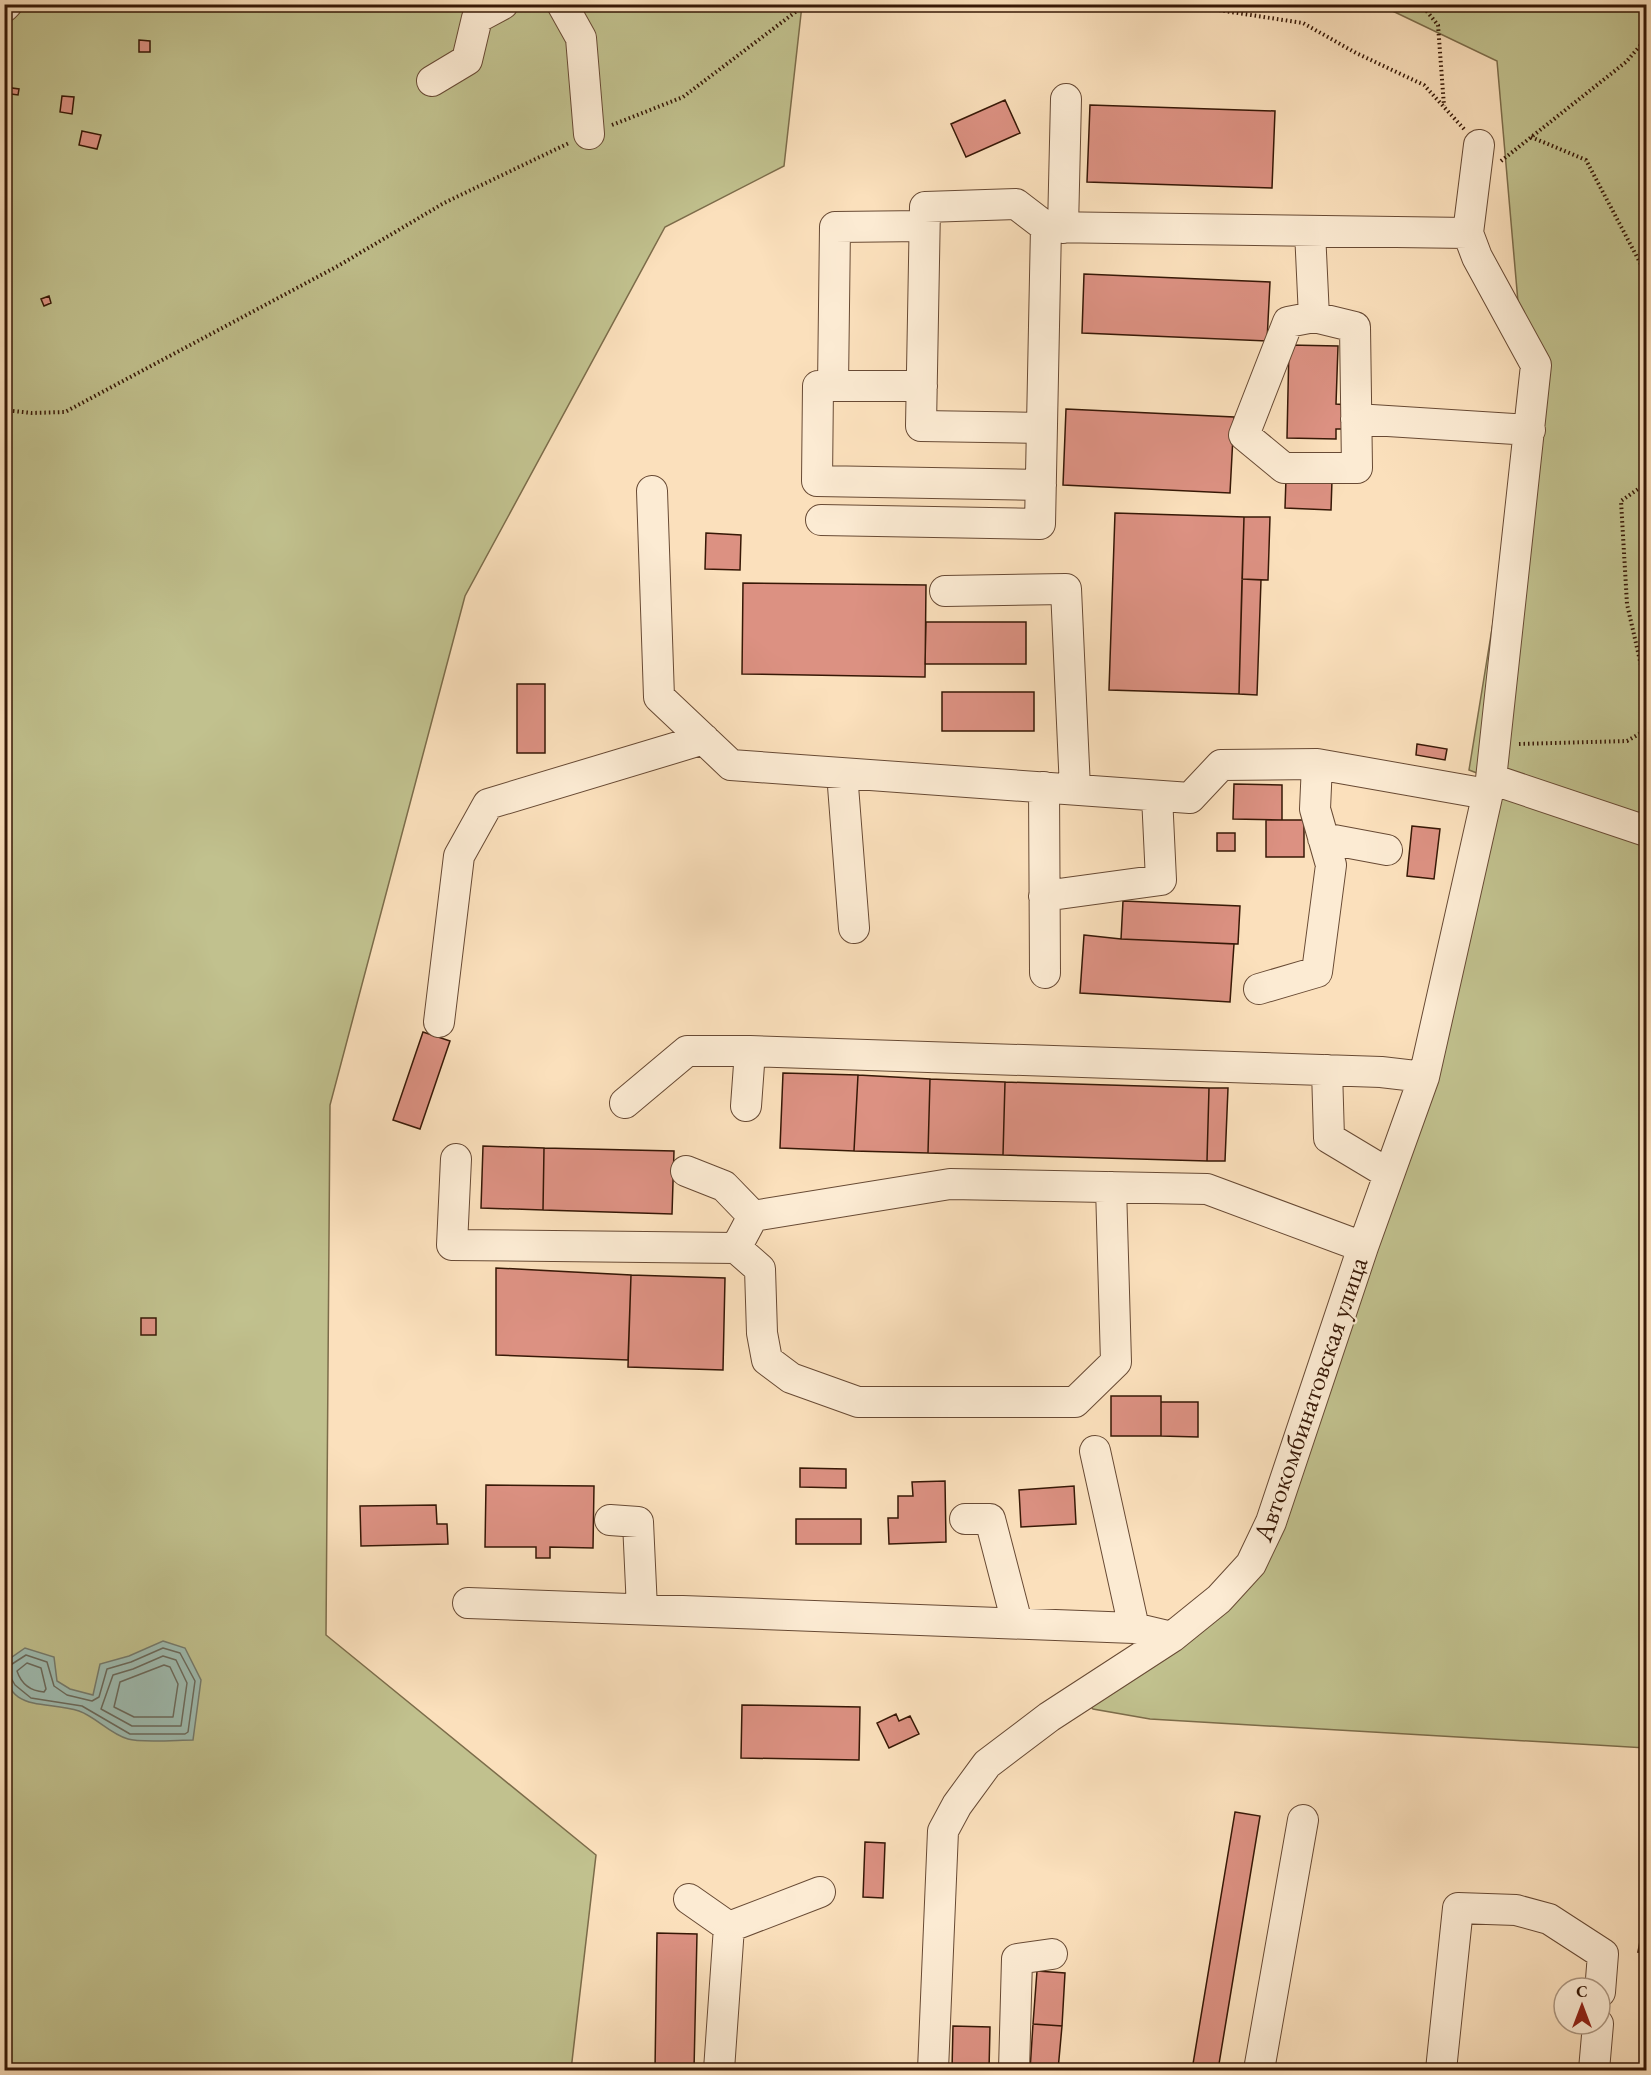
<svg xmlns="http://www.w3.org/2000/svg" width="1651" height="2075" font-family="'EB Garamond',serif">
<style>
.green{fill:#c1c18e;stroke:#7c6c4a;stroke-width:1.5}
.water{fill:#9fbdb2;stroke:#757b6d;stroke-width:1.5}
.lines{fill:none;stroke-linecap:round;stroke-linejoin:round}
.shore{stroke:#6b6a5c;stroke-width:1.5}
.building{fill:#dc9182;stroke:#371806;stroke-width:1.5}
.minor-casing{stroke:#684a34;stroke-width:32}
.path{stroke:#371806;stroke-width:4;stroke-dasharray:1.5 3;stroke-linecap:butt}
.minor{stroke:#fcebd3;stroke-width:30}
.labels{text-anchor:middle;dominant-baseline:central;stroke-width:4.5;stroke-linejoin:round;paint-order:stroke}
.street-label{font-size:27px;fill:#371806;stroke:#fcebd3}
</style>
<rect width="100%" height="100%" fill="#fbe0bc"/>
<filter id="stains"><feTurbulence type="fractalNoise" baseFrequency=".00333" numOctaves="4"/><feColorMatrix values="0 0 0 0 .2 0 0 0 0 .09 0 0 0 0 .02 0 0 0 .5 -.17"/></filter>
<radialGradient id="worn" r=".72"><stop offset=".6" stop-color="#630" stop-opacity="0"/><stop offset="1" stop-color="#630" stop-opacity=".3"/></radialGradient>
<!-- green -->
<path class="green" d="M5 5H802L784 166 665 227 465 596 330 1105 326 1635 596 1855 571 2070H5Z
M1380 5H1646V1748L1150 1719 1093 1709 1082 1697 1251 1564 1363 1247 1490 778 1469 770 1511 512 1526 394 1497 61Z"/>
<!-- water -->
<path class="water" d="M163 1641 185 1648 201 1680 193 1740C178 1740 140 1743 128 1739 110 1734 96 1717 79 1711 45 1700 4 1714 5 1662L25 1648 54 1657 57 1681 70 1689 93 1695 100 1664 129 1656Z"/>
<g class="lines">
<!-- shore -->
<path class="shore" d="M163 1656 176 1660 187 1683 181 1726H132L101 1709 113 1675 133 1669Z
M27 1663 41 1668 46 1689 44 1692C30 1691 21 1683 17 1671Z
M164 1665 170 1667 178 1684 173 1717H134L114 1707 120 1682Z
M4 1667 9 1666 26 1655 47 1662 54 1686 67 1695 92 1701 99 1697 107 1669 131 1662 163 1648 180 1653 195 1681 188 1732 185 1734H130L82 1706 31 1698 15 1685 11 1678 4 1676"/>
</g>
<!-- building -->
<path class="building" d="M139 40 150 41V52H139Z
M5 87 19 89 18 95 4 93Z
M62 96 74 97 72 114 60 112Z
M1005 100 1020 133 966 157 951 124Z
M1090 105 1275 111 1272 188 1087 182Z
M82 131 101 135 97 149 79 145Z
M1084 274 1270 282 1267 341 1082 333Z
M49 296 51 303 44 306 41 299Z
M1289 345 1338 346 1336 404 1349 405 1348 429H1336V439L1287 438Z
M1066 409 1234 417 1230 493 1063 485Z
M1286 478 1332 480 1331 510 1285 508Z
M1115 513 1244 517 1239 694 1109 690Z
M1244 517H1270L1268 580 1242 579Z
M706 533 741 535 740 570 705 569Z
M1242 579 1261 580 1257 695 1239 694Z
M743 583 926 585 925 677 742 674Z
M926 622H1026V664H925Z
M517 684H545V753H517Z
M942 692H1034V731H942Z
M1417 744 1447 749 1445 760 1416 755Z
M1234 784 1282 785V820L1233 819Z
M1266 820H1304V857H1266Z
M1412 826 1440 829 1434 879 1407 876Z
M1217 833H1235V851H1217Z
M1123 901 1240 906 1238 944 1121 939Z
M1084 935 1121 939 1234 944 1230 1002 1080 993Z
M423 1032 450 1041 420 1129 393 1120Z
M783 1073 858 1075 854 1151 780 1148Z
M858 1075 930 1079 928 1153 854 1151Z
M930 1079 1005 1082 1003 1155 928 1153Z
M1005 1082 1209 1088 1207 1161 1003 1155Z
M1209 1088H1228L1225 1161H1207Z
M483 1146 544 1148 543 1210 481 1208Z
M544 1148 674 1151 672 1214 543 1210Z
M496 1268 631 1275 628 1360 496 1355Z
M631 1275 725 1278 723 1370 628 1367Z
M141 1318H156V1335H141Z
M1111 1396H1161V1436H1111Z
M1161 1402H1198V1437L1161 1436Z
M800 1468 846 1469V1488L800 1487Z
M945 1481 946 1542 889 1544 888 1518H898V1496H913L912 1482Z
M486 1485 594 1486 593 1548 550 1547V1558H536V1547H485Z
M1074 1486 1076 1524 1021 1527 1019 1490Z
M436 1505 437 1524H447L448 1544 361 1546 360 1506Z
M796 1519H861V1544H796Z
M742 1705 860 1707 859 1760 741 1758Z
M896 1714 899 1721 910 1716 919 1734 889 1748 877 1723Z
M1235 1812 1260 1816 1218 2070H1192Z
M865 1842 885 1843 883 1898 863 1897Z
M1645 1914H1646V1953L1638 1952Z
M657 1933 697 1934 694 2070H655Z
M1037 1971 1065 1973 1062 2026 1033 2024Z
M1033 2024 1062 2026 1058 2070H1030Z
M953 2026 990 2027 989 2070H952Z"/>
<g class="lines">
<!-- minor casing -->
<g class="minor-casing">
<path id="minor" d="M562 4 581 38 589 134
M4 7 7 4
M432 81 467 60 477 18 503 4
M1063 228 1066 99
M1310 231 1314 317
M1314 317 1355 327 1357 468H1284L1244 435 1288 322Z
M833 386 835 227 924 226
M922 386H818L817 481 1041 485
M1356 419 1530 430
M1042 428 921 426 925 207 1016 204 1046 227
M652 491 659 697 731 765 1190 798 1221 765 1317 764 1487 794
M821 520 1040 524 1046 227 1468 233
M945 591 1066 589 1075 789
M842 773 854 928
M1491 779 1646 831
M1044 787 1045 973
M1323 838 1387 850
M1044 896 1161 880 1157 796
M1259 989 1317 972 1331 865 1315 809 1317 764
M439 1022 459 856 488 804 704 739
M750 1051 1381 1072 1424 1077
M1327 1070 1329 1138 1389 1174
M625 1103 687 1051H750L746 1106
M456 1159 452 1245 736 1248 753 1216 950 1184 1207 1189 1363 1247
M686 1171 724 1186 753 1216
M736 1248 760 1269 762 1333 767 1360 791 1378 858 1402H1075L1116 1362 1111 1187
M1095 1451 1134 1628
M965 1519H990L1017 1623
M610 1520 638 1522 642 1609
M468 1603 1134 1628 1172 1637
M689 1899 729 1927
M719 2070 729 1927 820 1892
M933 2070 943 1831 957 1805 987 1764 1049 1717 1172 1637 1219 1599 1251 1564 1271 1522 1363 1247 1424 1077 1491 779 1536 365 1477 257 1468 233 1479 145
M1014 2070 1017 1959 1052 1954
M1259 2070 1303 1820
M1441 2070 1458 1908 1516 1910 1549 1919 1603 1954 1600 1992
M1594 2070 1598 2024"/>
</g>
<!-- path -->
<path class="path" d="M1179 4 1303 23 1356 53 1424 85 1464 129
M1421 4 1438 25 1444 106
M612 125 683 97 802 7 815 4
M1531 137 1586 160 1646 274
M1501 161 1626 62 1646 39
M4 410 32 413 65 412 338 266 444 203 569 143
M1646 487H1641L1621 501 1627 604 1646 687
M1519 744 1627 741 1646 730V727"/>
<!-- minor -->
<use href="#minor" class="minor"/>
</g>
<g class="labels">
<!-- street labels -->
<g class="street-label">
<text transform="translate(1310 1399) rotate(-71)">Автокомбинатовская улица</text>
</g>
</g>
<!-- margin -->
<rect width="1651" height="2075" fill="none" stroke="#fbe0bc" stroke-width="24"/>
<rect x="6" y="6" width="1639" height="2063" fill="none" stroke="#371806" stroke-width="3"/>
<rect x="12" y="12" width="1627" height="2051" fill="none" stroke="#371806" stroke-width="1.5"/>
<!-- north arrow -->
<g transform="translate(1582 2006)"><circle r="28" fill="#fcebd3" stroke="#ad9781" stroke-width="1.5"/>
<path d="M0-4.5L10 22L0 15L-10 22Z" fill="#8f2418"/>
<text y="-9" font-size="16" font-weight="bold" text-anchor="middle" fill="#371806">С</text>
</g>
<rect width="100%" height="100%" filter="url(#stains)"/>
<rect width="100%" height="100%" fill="url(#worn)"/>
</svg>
